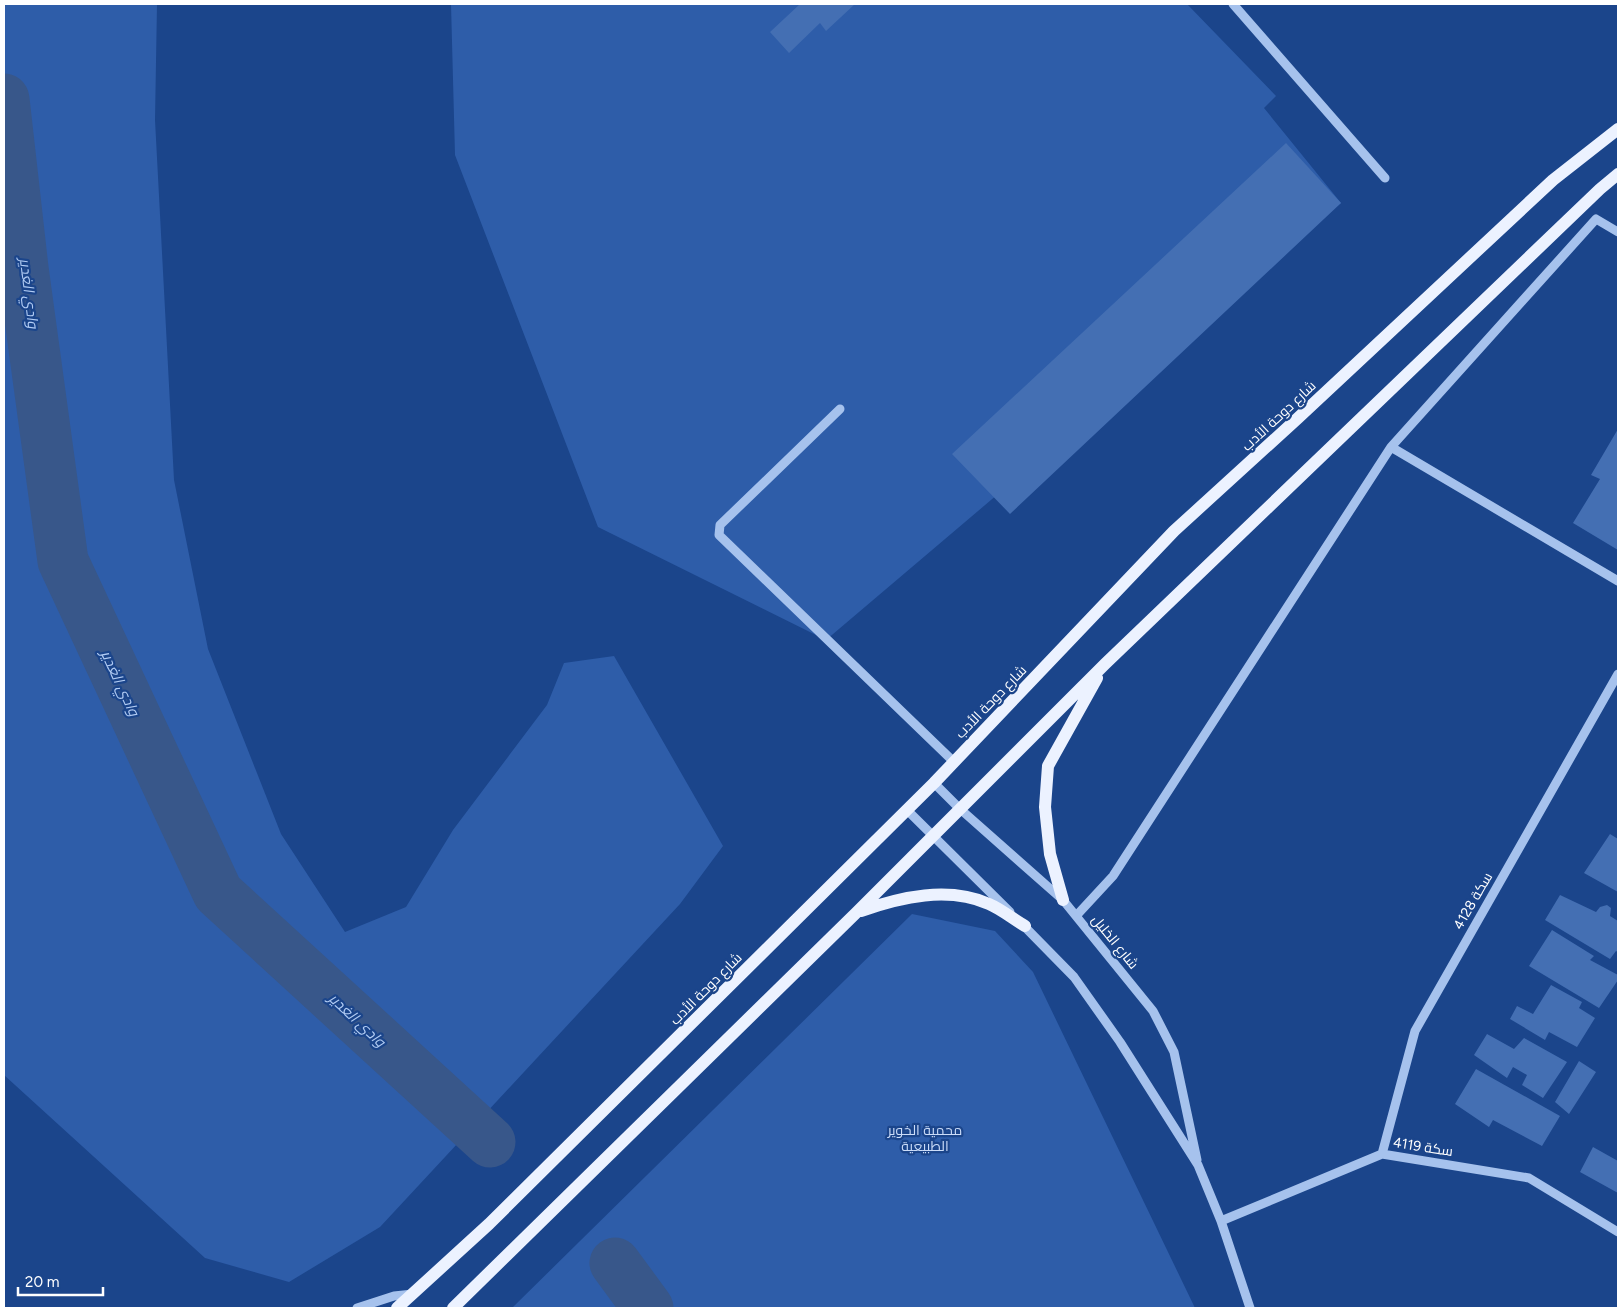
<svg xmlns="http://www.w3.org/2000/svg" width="1622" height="1312" font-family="Figtree,Cairo,sans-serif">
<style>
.green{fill:#2e5da9}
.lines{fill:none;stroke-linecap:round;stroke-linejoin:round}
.river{stroke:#38578a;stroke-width:51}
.building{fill:#446fb3}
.minor{stroke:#a6c2ed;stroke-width:9}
.major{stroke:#ecf2ff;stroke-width:12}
.labels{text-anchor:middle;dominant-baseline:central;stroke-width:4.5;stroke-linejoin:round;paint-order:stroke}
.street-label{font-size:14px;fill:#fff;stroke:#1b458b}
.park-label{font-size:14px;fill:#ccddf9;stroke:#1b458b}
.water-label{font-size:15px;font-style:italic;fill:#b2ccf4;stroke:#1b458b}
</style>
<rect width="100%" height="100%" fill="#1b458b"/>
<!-- green -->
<path class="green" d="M4 4H157L155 120 174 480 208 649 281 834 345 932 406 907 453 830 547 705 564 663 614 656 723 846 680 904 380 1227 289 1282 205 1258 4 1075Z
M451 4H1187L1276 96 1264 108 1341 203 826 640 598 527 455 155Z
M912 914 995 931 1033 972 1195 1308H512Z"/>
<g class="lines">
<!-- river -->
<path class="river" d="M4 99 23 268 63 561 218 893 490 1142
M615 1263 648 1308"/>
</g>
<!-- building -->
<path class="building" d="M800 4H855L826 31 820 23 789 53 770 32Z
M1286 143 1341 203 1010 514 952 454Z
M1618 429V550L1573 523 1600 479 1591 475Z
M1610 834 1618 839V892L1584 873Z
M1560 895 1596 912 1600 907 1607 905 1611 908 1610 916 1618 921V952L1616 951 1610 959 1545 920Z
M1552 930 1594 956 1590 960 1618 975V980L1599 1008 1529 966Z
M1551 985 1582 1002 1579 1008 1595 1018 1577 1047 1549 1032 1545 1040 1510 1019 1517 1006 1533 1014Z
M1487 1034 1514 1049 1524 1038 1567 1062 1543 1098 1522 1085 1527 1075 1513 1067 1507 1078 1474 1055Z
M1579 1061 1596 1072 1569 1114 1555 1102Z
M1476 1069 1560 1116 1542 1146 1493 1120 1489 1127 1455 1104Z
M1593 1147 1618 1161V1193L1580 1172Z"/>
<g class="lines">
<!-- minor -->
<path class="minor" d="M1233 4 1385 178
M840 409 720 525 719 535 954 762
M1391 447 1618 581
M934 783 959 808 1063 900 1153 1011 1174 1052 1197 1160
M907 810 1010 912
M1076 916 1113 876 1391 447 1596 219 1618 232
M1021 923 1074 977 1120 1042 1198 1165 1221 1221 1250 1308
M1382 1154 1415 1031 1618 674
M1221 1221 1382 1154 1529 1178 1618 1232
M357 1308 394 1296 413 1294"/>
<!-- major -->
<path class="major" d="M1063 900 1050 854 1045 807 1048 766 1097 678
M861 911C901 897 948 886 989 904 1001 909 1013 919 1025 926
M397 1308 489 1224 934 783 1174 531 1298 418 1553 180 1618 129
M453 1308 856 913 1105 664 1600 189 1618 174"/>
</g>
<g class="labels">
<!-- street labels -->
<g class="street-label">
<text transform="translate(1279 416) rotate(-43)">شارع دوحة الأدب</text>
<text transform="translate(991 702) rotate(-46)">شارع دوحة الأدب</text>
<text transform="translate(1473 901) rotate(-60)">سكة 4128</text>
<text transform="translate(1115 942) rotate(51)">شارع الخليل</text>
<text transform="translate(706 989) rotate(-45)">شارع دوحة الأدب</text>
<text transform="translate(1423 1147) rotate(9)">سكة 4119</text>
</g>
<!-- park labels -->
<g class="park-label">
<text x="925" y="1130">محمية الخوير<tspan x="925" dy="16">الطبيعية</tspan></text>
</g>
<!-- water labels -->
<g class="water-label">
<text transform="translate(29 293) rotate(83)">وادي الغدير</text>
<text transform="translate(120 683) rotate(65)">وادي الغدير</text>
<text transform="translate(357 1020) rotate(43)">وادي الغدير</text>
</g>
</g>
<!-- border -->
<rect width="1622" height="1312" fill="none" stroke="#ffffff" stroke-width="10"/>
<!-- scale -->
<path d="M18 1287v8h85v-8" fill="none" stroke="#ffffff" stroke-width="2.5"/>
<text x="25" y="1287" font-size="15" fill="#ffffff" stroke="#1b458b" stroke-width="4" paint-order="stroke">20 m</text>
</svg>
